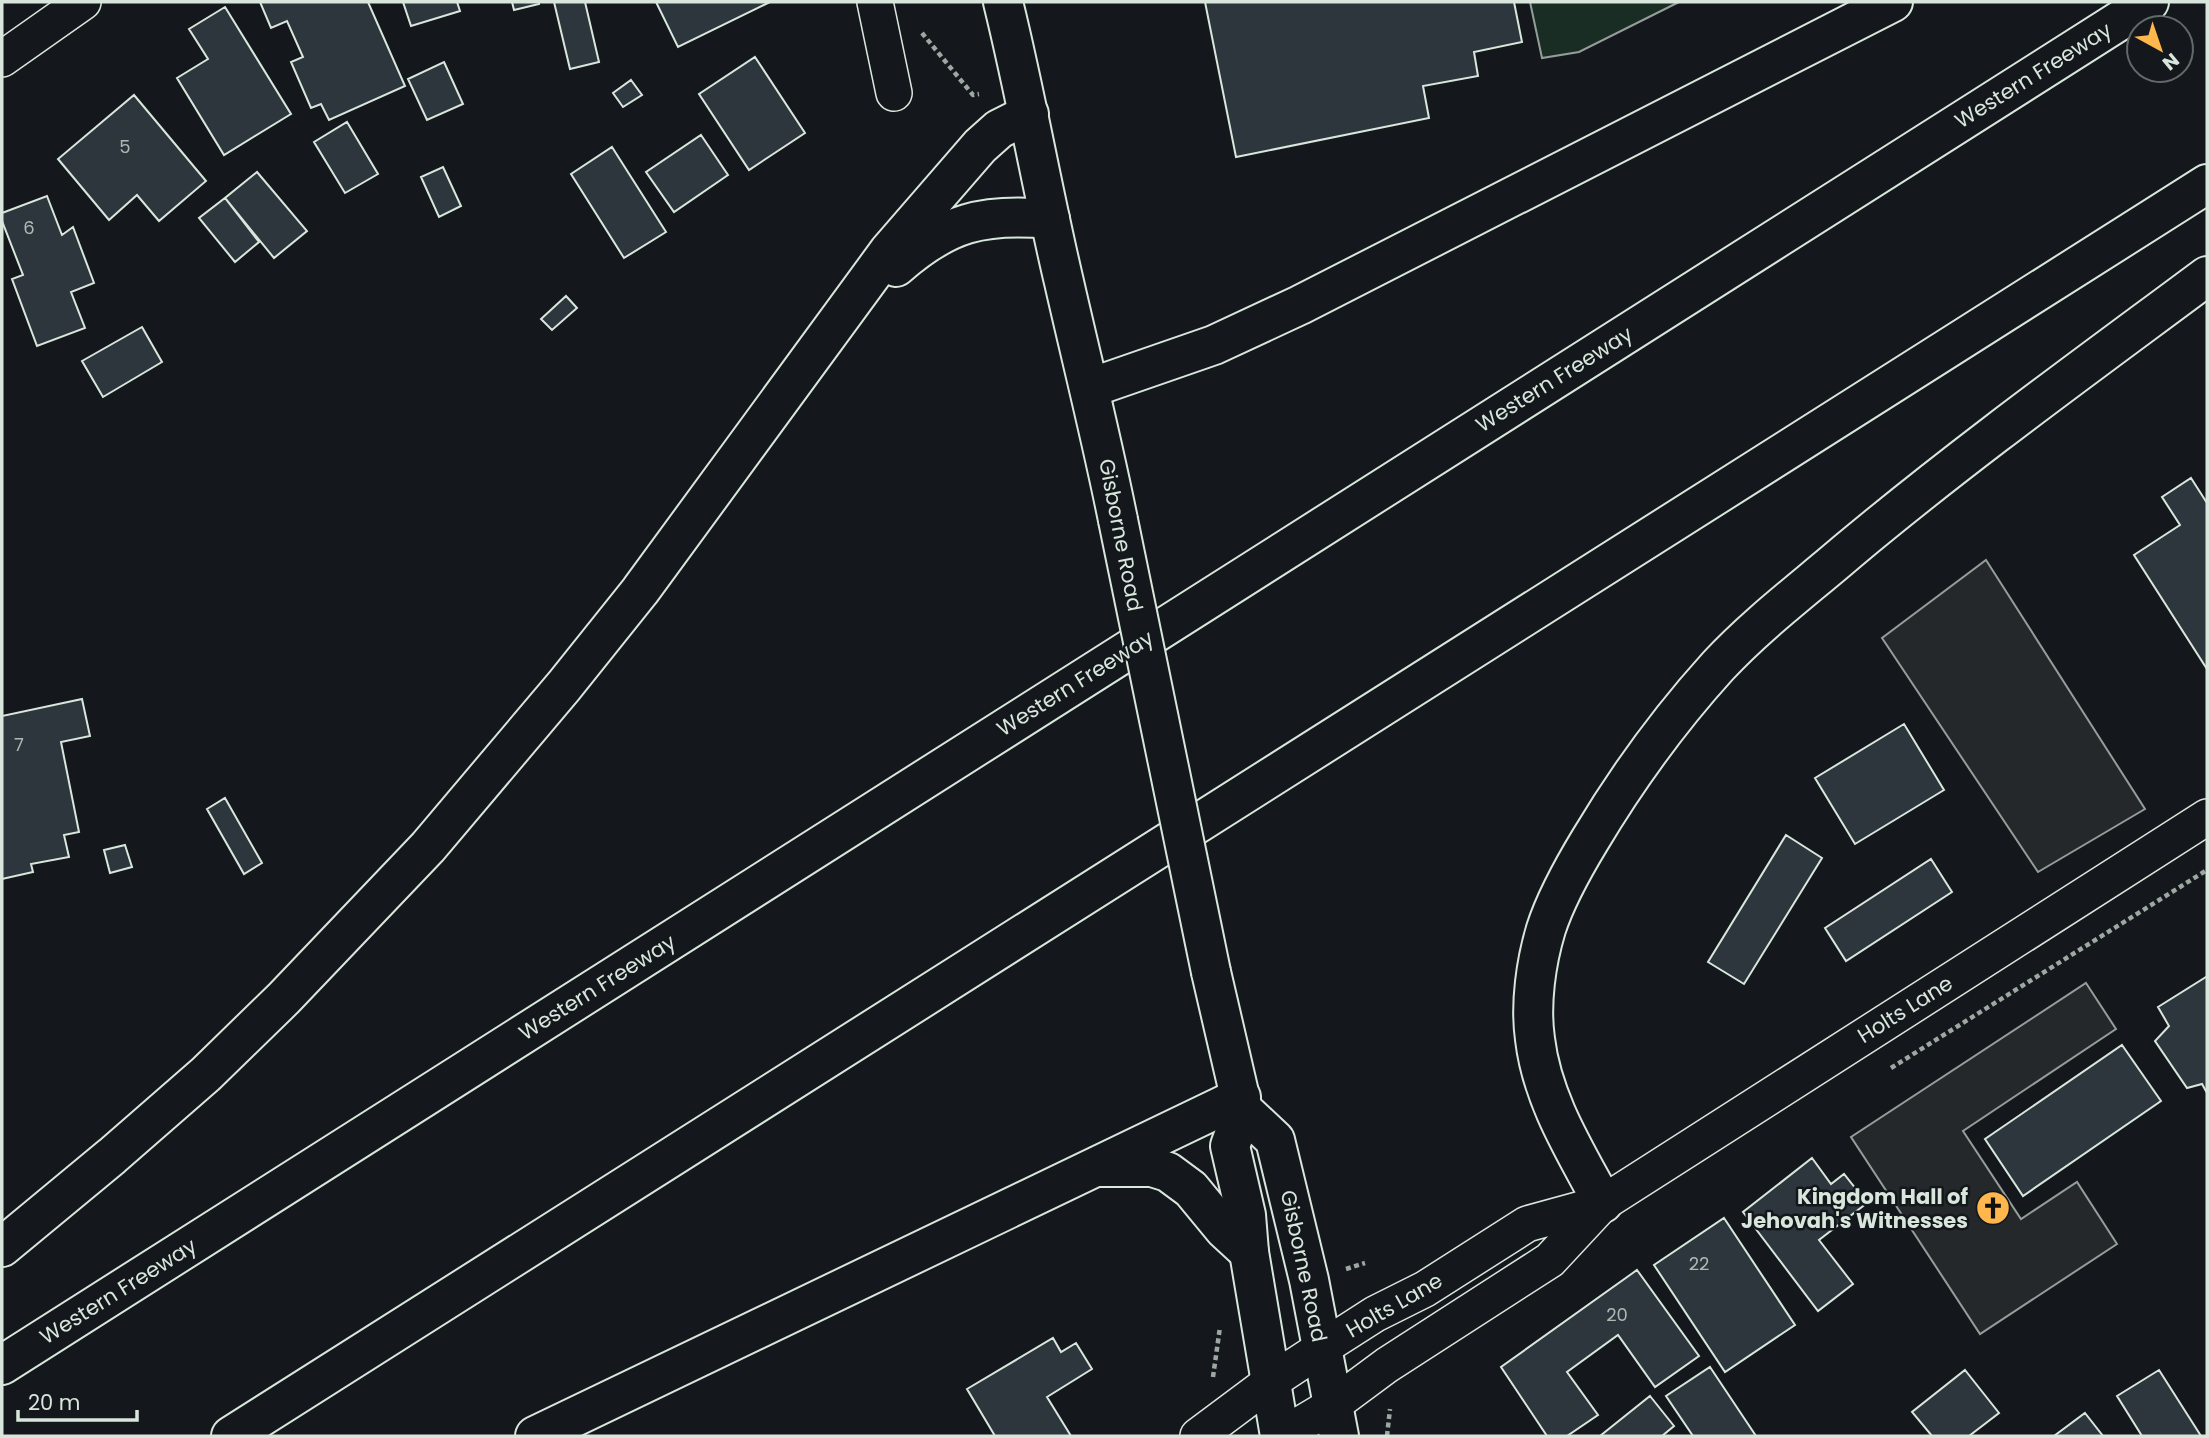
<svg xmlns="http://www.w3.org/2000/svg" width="2209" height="1438" font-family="Poppins,sans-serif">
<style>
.green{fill:#1a2d24;stroke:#939e99;stroke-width:2}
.parking{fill:#24282b;stroke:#939e99;stroke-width:2}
.building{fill:#2c363c;stroke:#d8e6dc;stroke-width:2}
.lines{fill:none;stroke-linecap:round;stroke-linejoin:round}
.minor-casing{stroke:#d8e6dc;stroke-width:38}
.secondary-casing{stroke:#d8e6dc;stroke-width:42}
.motorway-casing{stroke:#d8e6dc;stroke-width:42}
.path{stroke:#9da8a2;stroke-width:4.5;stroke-dasharray:5 3.5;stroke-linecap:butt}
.minor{stroke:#14181c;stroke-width:35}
.secondary{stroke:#14181c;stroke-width:38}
.motorway{stroke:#14181c;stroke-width:38}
.secondary-bridge-casing{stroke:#d8e6dc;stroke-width:42;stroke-linecap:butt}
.secondary-bridge{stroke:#14181c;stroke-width:38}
.labels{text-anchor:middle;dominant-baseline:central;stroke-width:5;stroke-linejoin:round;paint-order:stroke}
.number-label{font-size:18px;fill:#adbab4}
.street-label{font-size:21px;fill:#d8e6dc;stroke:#14181c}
.poi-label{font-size:21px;font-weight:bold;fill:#d8e6dc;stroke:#14181c;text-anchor:end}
</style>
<rect width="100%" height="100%" fill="#14181c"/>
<!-- green -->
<path class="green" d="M1530 2H1679L1579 52 1542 58Z"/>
<!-- parking -->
<path class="parking" d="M1986 560 2145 809 2038 872 1882 638Z
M2086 983 2116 1029 1963 1131 2021 1219 2077 1182 2117 1244 1980 1334 1851 1137Z"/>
<!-- building -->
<path class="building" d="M260 2H368L405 86 329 120 321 104 311 108 291 62 303 57 287 21 271 28Z
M403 2H457L460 11 411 26Z
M512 2H539V4L514 10Z
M554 2H585L599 62 570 69Z
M656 2H770L678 47Z
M1205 2H1514L1522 42 1474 52 1478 76 1423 86 1429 118 1236 157Z
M225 7 291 114 224 155 177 78 208 59 189 29Z
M755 57 805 133 749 170 699 94Z
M444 62 463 104 427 120 408 79Z
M631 80 642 95 623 107 613 93Z
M134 95 206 181 159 221 137 195 109 220 58 159Z
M347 122 378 174 345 193 314 142Z
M701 135 728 175 674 212 646 172Z
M612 147 666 232 624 258 571 174Z
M443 167 461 206 439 217 421 177Z
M257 172 307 231 274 258 225 198Z
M47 196 62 235 73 227 94 283 71 292 85 328 37 346 12 279 23 275 2 221V213Z
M225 198 259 242 235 262 199 218Z
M566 296 577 308 552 330 541 319Z
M142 327 162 362 103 397 82 361Z
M2191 478 2207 503V669L2134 555 2180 525 2162 497Z
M82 699 90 736 61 742 79 832 64 835 69 857 31 864 33 872 2 879V716Z
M1904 724 1944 790 1855 844 1815 778Z
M225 798 262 863 244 874 207 809Z
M1786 835 1822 858 1744 984 1708 962Z
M125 845 132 867 110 873 104 850Z
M1931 859 1952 892 1846 961 1825 928Z
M2206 977 2207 978V1093L2202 1084 2187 1088 2155 1041 2169 1026 2158 1007Z
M2122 1045 2161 1101 2023 1196 1985 1139Z
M1812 1158 1831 1184 1844 1174 1867 1203 1819 1240 1853 1284 1818 1311 1743 1212Z
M1724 1218 1795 1325 1725 1372 1654 1265Z
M1637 1270 1699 1356 1655 1387 1618 1335 1567 1372 1598 1415 1567 1436H1547L1501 1367Z
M1053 1338 1061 1352 1076 1343 1092 1369 1047 1397 1071 1436H995L967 1389Z
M1710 1367 1756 1436H1693L1666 1396Z
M1965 1370 1999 1413 1969 1436H1932L1912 1412Z
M2159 1370 2201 1436H2142L2117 1396Z
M1650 1396 1674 1426 1662 1436H1600Z
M2085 1413 2103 1436H2054Z"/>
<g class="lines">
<!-- minor casing -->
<g class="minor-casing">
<path id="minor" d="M875 2 894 93
M2 59 83 2
M1198 1436 1269 1383 1322 1348 1375 1314 1425 1289 1527 1224 1603 1203
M1281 1436 1333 1405 1387 1365 1550 1260 1603 1203 2207 817"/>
</g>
<!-- secondary casing -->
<g class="secondary-casing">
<path id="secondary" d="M1003 2C1026 95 1042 189 1064 282 1082 361 1102 440 1118 520
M1211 972 1243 1110 1230 1146 1246 1215 1249 1252 1280 1436
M1243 1110 1275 1140 1309 1280 1339 1436"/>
</g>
<!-- motorway casing -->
<g class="motorway-casing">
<path id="motorway" d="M896 267C947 222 983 213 1050 219
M1090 388 1214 345 1300 305 1893 2
M1101 1167H1152L1168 1172 1191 1189 1224 1229 1249 1252
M1603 1203C1575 1151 1542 1099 1535 1039 1530 1004 1536 962 1546 929 1556 898 1573 868 1590 840 1627 778 1670 719 1718 666 1757 624 1805 588 1848 551 1964 454 2086 366 2207 276
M2 1247 112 1156 206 1074 284 998 428 847 564 686 640 591 889 251 980 146 999 129 1029 114
M2 1365 2149 2
M231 1436 2207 184
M535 1436 1241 1097"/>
</g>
<!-- path -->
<path class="path" d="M922 33 973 95 979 94
M1891 1068 2207 870
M1346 1269 1365 1263
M1213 1377 1220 1327
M1387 1436 1390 1409"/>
<!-- minor -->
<use href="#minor" class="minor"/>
<!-- secondary -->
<use href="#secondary" class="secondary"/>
<!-- motorway -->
<use href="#motorway" class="motorway"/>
<!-- secondary-bridge casing -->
<g class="secondary-bridge-casing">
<path id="secondary-bridge" d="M1118 520 1211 972"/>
</g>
<!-- secondary-bridge -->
<use href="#secondary-bridge" class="secondary-bridge"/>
</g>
<!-- icons -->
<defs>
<g id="church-disc" transform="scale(1.75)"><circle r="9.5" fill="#ffb74d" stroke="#14181c"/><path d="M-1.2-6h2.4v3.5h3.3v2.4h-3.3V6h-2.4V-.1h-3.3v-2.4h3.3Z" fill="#111"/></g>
</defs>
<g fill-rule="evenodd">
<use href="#church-disc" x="1993" y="1208"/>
</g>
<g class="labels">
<!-- number labels -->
<g class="number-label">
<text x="125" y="146">5</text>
<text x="29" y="227">6</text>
<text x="19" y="744">7</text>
<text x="1699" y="1263">22</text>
<text x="1617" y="1314">20</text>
</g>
<!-- street labels -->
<g class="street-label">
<text transform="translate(2033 75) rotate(-32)">Western Freeway</text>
<text transform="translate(1554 379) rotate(-32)">Western Freeway</text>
<text transform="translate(1121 535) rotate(79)">Gisborne Road</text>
<text transform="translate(1075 683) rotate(-32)">Western Freeway</text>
<text transform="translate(597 987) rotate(-32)">Western Freeway</text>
<text transform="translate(1905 1009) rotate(-32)">Holts Lane</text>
<text transform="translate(1304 1266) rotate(78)">Gisborne Road</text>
<text transform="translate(118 1291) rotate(-32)">Western Freeway</text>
<text transform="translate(1394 1305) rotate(-30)">Holts Lane</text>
</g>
<!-- poi labels -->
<g class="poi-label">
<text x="1968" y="1196">Kingdom Hall of<tspan x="1968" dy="24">Jehovah's Witnesses</tspan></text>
</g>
</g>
<!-- border -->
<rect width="2209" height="1438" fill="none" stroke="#d8e6dc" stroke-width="7"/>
<!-- north arrow -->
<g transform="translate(2160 49) rotate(140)"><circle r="33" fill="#14181c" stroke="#626a69" stroke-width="2"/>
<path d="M0-5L12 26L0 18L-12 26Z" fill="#ffb74d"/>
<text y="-10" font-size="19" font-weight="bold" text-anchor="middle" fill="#d8e6dc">N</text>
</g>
<!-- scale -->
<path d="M18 1410v10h119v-10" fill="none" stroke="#d8e6dc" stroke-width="3.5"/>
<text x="28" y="1410" font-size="21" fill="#d8e6dc" stroke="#14181c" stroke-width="5" paint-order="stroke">20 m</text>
</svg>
